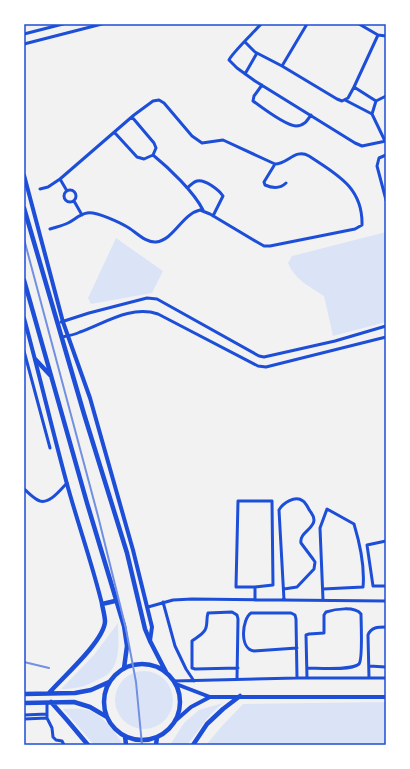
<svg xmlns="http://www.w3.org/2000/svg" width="410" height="769" font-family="'Alegreya Sans',sans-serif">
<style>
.green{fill:#dbe4f7}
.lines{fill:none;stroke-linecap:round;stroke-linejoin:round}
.minor{stroke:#1d4ed8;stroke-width:3}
.tertiary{stroke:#1d4ed8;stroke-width:4}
.secondary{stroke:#1d4ed8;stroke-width:4.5}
.rail{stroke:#7290e2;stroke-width:2}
.neatline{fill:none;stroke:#1d4ed8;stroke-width:1.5}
</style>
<rect width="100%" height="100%" fill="#f2f2f2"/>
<!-- green -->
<path class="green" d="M386 232V322L333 336 324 296C309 286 295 280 288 263L292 256Z
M116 238 163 271 152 293 91 304 88 298Z
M118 623C118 639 121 660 110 672 107 676 101 678 97 680 85 687 74 689 61 689L94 655Z
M115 700a29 29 0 1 1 58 0a29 29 0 1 1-58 0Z
M386 702V745H206L222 726 243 704Z
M223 703 211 714 187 745H170L184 723 199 710Z
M63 709C72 709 83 708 91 711 101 714 119 736 123 745H94Z"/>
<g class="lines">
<!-- minor -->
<path class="minor" d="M261 24C256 30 231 54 229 60L237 68 255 81 355 143 362 146 386 141
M359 24 378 35 386 36
M24 34 63 24
M245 42 255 52 282 66 337 99 342 101 348 98 354 87 376 101 386 96
M24 44 102 24
M282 66 307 24
M245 74 257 53
M262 85 254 96 253 101C261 107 287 126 296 126 304 126 307 121 311 115
M354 87 378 35
M345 100 372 114
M376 101 372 114 385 141
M115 133 137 157 144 159 153 155 156 148 154 143 132 117
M153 155C169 168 194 192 203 210
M386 155 379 158 377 166 386 200
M275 164 264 182 265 185C272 188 280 189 286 183
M60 179 67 191
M187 188C190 186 193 182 197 181 205 179 219 190 223 196L213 216
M40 189 48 187 60 179 134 115 153 101 159 100 164 103 192 136 202 143 223 140 275 164C288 164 295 148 309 156 336 174 363 187 362 225L355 229 270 246H264L257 242 210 214 200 210C182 214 174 240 156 242 146 243 137 233 129 228 121 223 96 211 87 213 80 214 74 220 68 223 62 226 56 227 50 229
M64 196a6 6 0 1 1 12 0a6 6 0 1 1-12 0Z
M74 201 82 215
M61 322 89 313 147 298 157 299 259 356 264 357 335 341 386 326
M62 337C68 336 74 335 80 332 105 323 131 305 158 314L258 366 266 367 386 337
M24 351 50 448
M24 489C29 493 34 499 40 501 50 504 61 489 67 483
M386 541 367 545 373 586H386
M284 589 297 587 314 569 315 562 313 559 301 543C299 533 314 529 314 520 314 516 312 514 310 511 308 508 306 503 303 501 295 495 283 503 279 510L284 600
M323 589 363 587C365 566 360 544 354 524L327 509 320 528 323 600
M255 600V587H236L238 501H272L273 585 255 587
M163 602 175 646 186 669 194 681
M148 607 173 600 192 599 386 601
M297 648 254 651C239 649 242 619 251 613H291L295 615 296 619 297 678
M369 666 386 667
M307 668C318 668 351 671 359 664 363 659 361 622 361 614 355 606 335 609 326 612L324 615V633L309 634 306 635 307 678
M369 678 368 635C371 627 378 627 386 627
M237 679 238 619 237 615 232 612 208 613C206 619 208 625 205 630 203 634 196 638 192 641V668L195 669 238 668
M174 681 297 678H386
M47 703V718L52 728 53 737 56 740 62 741 64 745
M24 715 47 714
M24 719 47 718"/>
<!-- tertiary -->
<path class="tertiary" d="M24 175 63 322 90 398 133 550 152 627 150 641
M24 318C39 373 52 429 67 484 78 524 92 563 102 604
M176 684 210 697
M175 721 191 707 210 697H386"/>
<!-- secondary -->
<path class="secondary" d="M24 208 84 414 127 553 145 629 150 641 166 672
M24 280 87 503 124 626 127 646 124 668
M36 360 50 375
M104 702a38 38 0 1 1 76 0a38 38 0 1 1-76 0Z
M49 693C63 677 103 642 105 622 105 616 103 610 102 604L115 601
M24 694 75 693 91 690 109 682
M51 702 67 720 88 745
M24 703 74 702 90 707 107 717
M125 736 126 745
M156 745 157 737
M193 745 207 724 223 709 240 696"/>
<!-- rail -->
<path class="rail" d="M24 239 98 516 126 629 136 682 142 745
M24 662 49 668"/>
</g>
<!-- border -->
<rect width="410" height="769" fill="none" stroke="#ffffff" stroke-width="50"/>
<rect x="25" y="25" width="360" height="719" class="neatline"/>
</svg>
